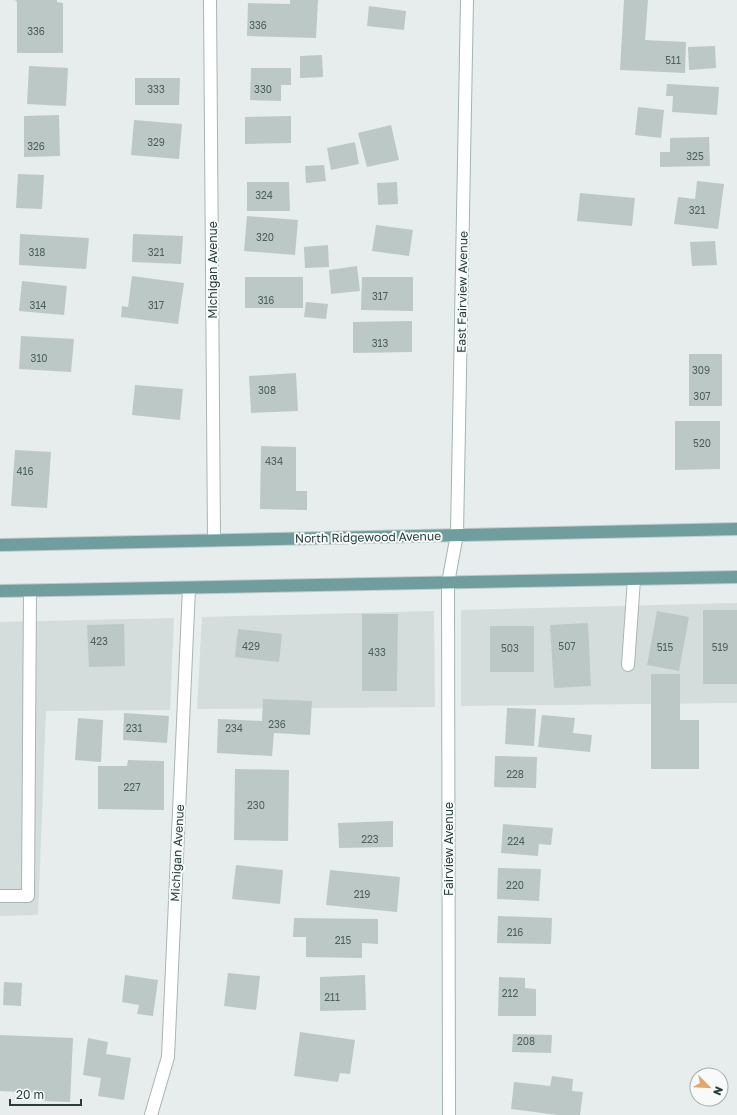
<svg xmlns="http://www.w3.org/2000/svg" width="737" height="1115" font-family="'Golos Text',sans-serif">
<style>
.built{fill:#d4dddb}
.building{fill:#bcc8c6}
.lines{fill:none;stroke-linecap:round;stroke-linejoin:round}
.service-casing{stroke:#a9b5b4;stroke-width:14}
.minor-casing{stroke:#a9b5b4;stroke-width:14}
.secondary-casing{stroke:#a3b5b3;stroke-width:14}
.primary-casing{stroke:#c3c9c9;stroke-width:14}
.service{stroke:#fff;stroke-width:12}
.minor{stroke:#fff;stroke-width:12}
.secondary{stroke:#fff;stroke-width:12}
.primary{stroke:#709d9d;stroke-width:12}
.labels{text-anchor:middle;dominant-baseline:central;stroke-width:4;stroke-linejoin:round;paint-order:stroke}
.number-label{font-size:10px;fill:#4c605f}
.street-label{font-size:12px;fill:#273e3d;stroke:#f7faf9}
</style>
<rect width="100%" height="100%" fill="#e6edec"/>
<!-- built -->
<path class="built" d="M737 603V703L461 706V610Z
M434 611 435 707 197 709 202 617Z
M174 618 170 710 46 711 38 915 0 916V622Z"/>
<!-- building -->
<path class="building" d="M15 0H57V2L63 3V53H17V2Z
M290 0H318L316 38 247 36 248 3 290 4Z
M624 0H648L645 40 686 42 685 73 620 70Z
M369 6 406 11 404 30 367 26Z
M715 46 716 68 689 70 688 47Z
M322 55 323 77 300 78V56Z
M29 66 68 68 66 106 27 104Z
M251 68H291V85H281V101L250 100Z
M135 78H180L179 105H135Z
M667 84 719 87 717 115 672 112 673 96H666Z
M638 107 664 110 661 138 635 135Z
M59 115 60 156 24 157V116Z
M291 116V143L245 144V117Z
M134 120 182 124 179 159 131 155Z
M391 125 399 160 367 167 358 133Z
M709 137 710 166 660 167V152H670V138Z
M355 142 359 164 331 170 327 148Z
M324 165 326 181 306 183 305 166Z
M18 174 44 175 42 209 16 208Z
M697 181 724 184 718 229 674 224 678 197 695 199Z
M247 182H289L290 211H247Z
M397 182 398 204 378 205 377 183Z
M580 193 635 198 632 226 577 221Z
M247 216 298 220 295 255 244 251Z
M376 225 413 230 409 256 372 251Z
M20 234 89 238 86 269 19 265Z
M133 234 183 236 181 264 132 262Z
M715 241 717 265 692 266 690 242Z
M328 245 329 267 305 268 304 247Z
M357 266 360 291 331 294 329 270Z
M132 276 184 283 178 324 121 317 122 306 128 307Z
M245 277H303V308H245Z
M362 277H413V311L361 310Z
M22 281 67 286 64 315 19 311Z
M306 302 328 304 326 319 304 317Z
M412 321V352L353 353V322Z
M21 336 74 339 71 372 19 369Z
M689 354H722V406H689Z
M296 373 298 411 251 413 249 376Z
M135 385 183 389 180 420 132 415Z
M675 421H720V469L675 470Z
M261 446 296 447V491H307V510L260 509Z
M15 450 51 452 47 508 11 506Z
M703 610H737V684H703Z
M657 611 689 617 679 671 647 665Z
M362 614H398L397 691H362Z
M588 623 591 686 554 688 550 625Z
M124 624 125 666 89 667 87 625Z
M490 626H534V672H490Z
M238 629 282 634 279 662 235 657Z
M651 674H680V720H699V769H651Z
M263 699 312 701 310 735 274 733 272 756 217 753 218 719 262 721Z
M507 708 536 709 534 746 505 744Z
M124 713 169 716 167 743 123 740Z
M542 715 575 718 573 733 592 735 590 752 538 747Z
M78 718 103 720 101 762 75 760Z
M495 756 537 757 536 788 494 787Z
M128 760 164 761V810L98 809V766H127Z
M235 769 289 770 288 841 234 840Z
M393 821V847L339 848 338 823Z
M503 824 553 828 551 845 539 844 538 856 501 853Z
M236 865 283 870 280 904 232 899Z
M498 868 541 869 539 901 497 899Z
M330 870 400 877 397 912 326 905Z
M498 916 552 918 551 944 497 943Z
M294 918 378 919V944L362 943V958L306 957V937H293Z
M228 973 260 976 256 1010 224 1006Z
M125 975 158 980 153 1016 137 1014 139 1005 122 1002Z
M365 975 366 1010 320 1011V977Z
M499 977 525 978V988L536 989V1016H498Z
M4 982 22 983 21 1006 3 1005Z
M300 1032 355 1040 350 1074 340 1073 338 1082 294 1076Z
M513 1034 552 1035 551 1053 512 1052Z
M0 1035 73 1038 70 1102 42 1101V1093L0 1091Z
M88 1038 108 1042 106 1054 131 1058 124 1100 98 1096 101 1078 83 1075Z
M552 1076 573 1079 572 1091 583 1092 580 1115H558L511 1109 514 1082 550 1086Z"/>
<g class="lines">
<!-- service casing -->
<g class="service-casing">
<path id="service" d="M628 665 634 579
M0 896H28L30 591"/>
</g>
<!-- minor casing -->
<g class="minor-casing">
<path id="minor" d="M210 0 214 540
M151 1115 168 1057 189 588"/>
</g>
<!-- secondary casing -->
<g class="secondary-casing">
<path id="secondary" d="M449 1115 448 583 457 534 467 0"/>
</g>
<!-- primary casing -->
<g class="primary-casing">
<path id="primary" d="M0 545 737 529
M0 591 737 577"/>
</g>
<!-- service -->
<use href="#service" class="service"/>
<!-- minor -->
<use href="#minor" class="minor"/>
<!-- secondary -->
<use href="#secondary" class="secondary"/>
<!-- primary -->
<use href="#primary" class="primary"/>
</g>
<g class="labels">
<!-- number labels -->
<g class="number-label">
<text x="258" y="25">336</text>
<text x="36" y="31">336</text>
<text x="673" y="60">511</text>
<text x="156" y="89">333</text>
<text x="263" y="89">330</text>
<text x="156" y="142">329</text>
<text x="36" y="146">326</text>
<text x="695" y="156">325</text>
<text x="264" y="195">324</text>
<text x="697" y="210">321</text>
<text x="265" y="237">320</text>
<text x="37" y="252">318</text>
<text x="156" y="252">321</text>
<text x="380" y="296">317</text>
<text x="266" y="300">316</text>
<text x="38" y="305">314</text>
<text x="156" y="305">317</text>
<text x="380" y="343">313</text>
<text x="39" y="358">310</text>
<text x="701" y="370">309</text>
<text x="267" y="390">308</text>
<text x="702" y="396">307</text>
<text x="702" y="443">520</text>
<text x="274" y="461">434</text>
<text x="25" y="471">416</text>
<text x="99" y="641">423</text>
<text x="251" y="646">429</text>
<text x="567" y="646">507</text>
<text x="665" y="647">515</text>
<text x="720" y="647">519</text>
<text x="510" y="648">503</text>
<text x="377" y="652">433</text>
<text x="277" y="724">236</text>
<text x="134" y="728">231</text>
<text x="234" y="728">234</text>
<text x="515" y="774">228</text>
<text x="132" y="787">227</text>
<text x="256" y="805">230</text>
<text x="370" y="839">223</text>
<text x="516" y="841">224</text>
<text x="515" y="885">220</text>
<text x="362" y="894">219</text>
<text x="515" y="932">216</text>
<text x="343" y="940">215</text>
<text x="510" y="993">212</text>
<text x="332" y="997">211</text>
<text x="526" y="1041">208</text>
</g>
<!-- street labels -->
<g class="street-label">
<text transform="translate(212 270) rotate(-90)">Michigan Avenue</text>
<text transform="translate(462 292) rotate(-89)">East Fairview Avenue</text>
<text transform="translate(368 537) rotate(-1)">North Ridgewood Avenue</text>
<text transform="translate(448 849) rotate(-90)">Fairview Avenue</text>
<text transform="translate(177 853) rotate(-87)">Michigan Avenue</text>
</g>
</g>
<!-- north arrow -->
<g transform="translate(709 1087) rotate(114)"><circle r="19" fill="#f7faf9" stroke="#a4afae"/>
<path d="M0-3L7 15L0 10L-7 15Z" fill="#e2a76f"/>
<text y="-6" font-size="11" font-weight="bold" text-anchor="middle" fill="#273e3d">N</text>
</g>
<!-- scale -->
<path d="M10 1099v6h71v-6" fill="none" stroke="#273e3d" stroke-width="2"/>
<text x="16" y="1099" font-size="12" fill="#273e3d" stroke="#f7faf9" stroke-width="3" paint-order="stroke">20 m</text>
</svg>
